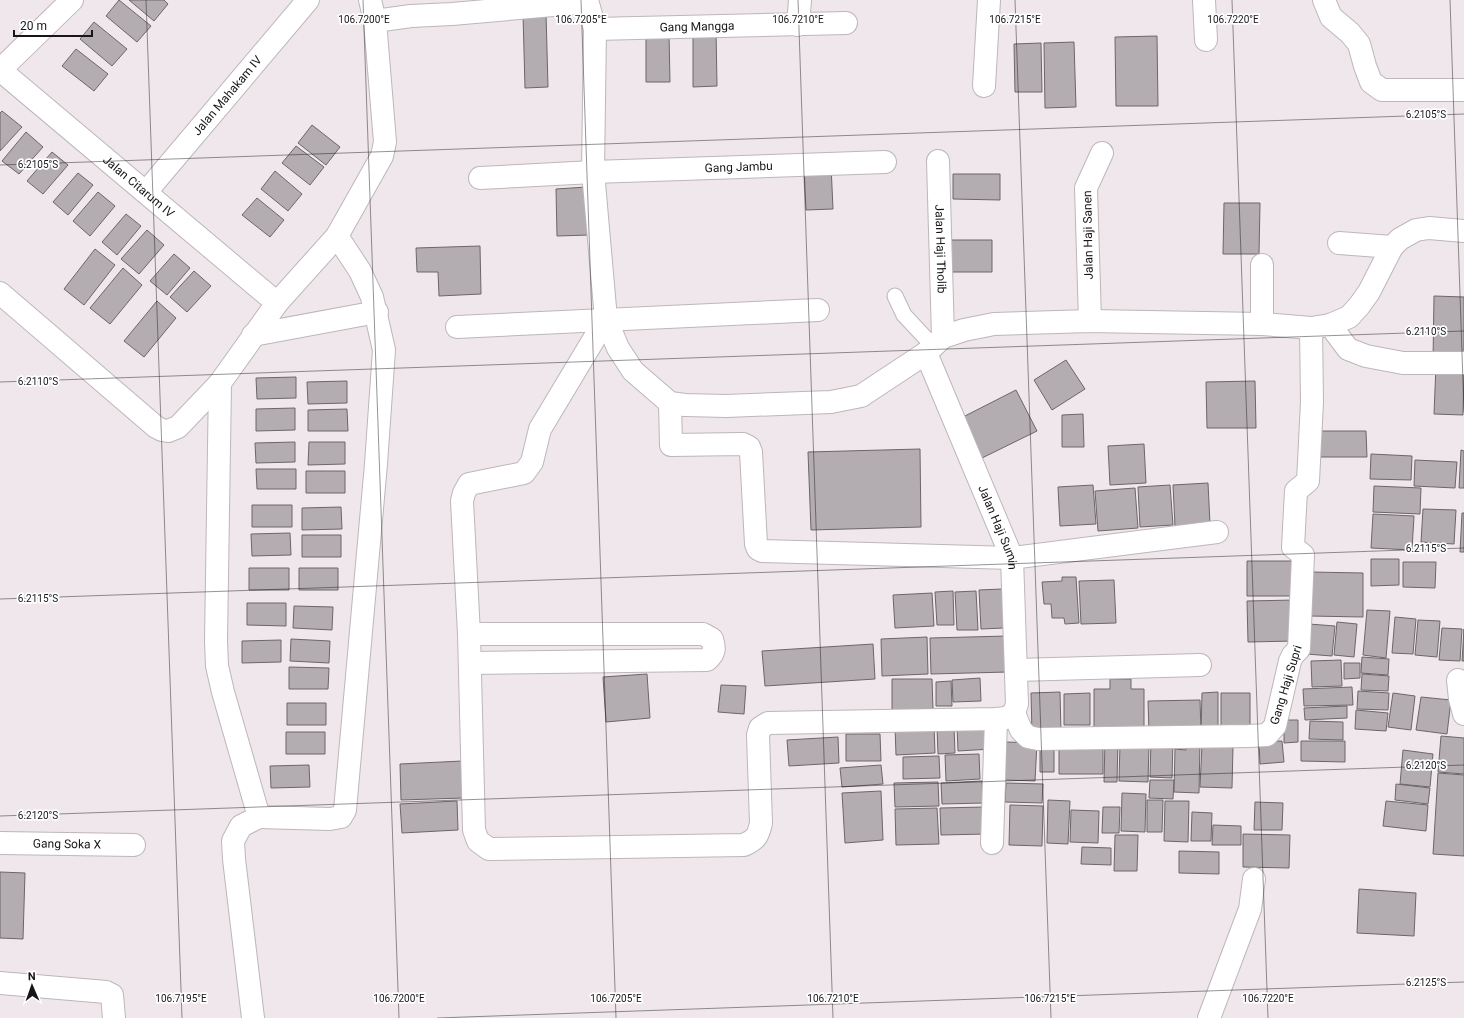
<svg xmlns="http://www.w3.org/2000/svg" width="1464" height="1018" font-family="Roboto,sans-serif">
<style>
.building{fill:#b3acb0;stroke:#6c666a}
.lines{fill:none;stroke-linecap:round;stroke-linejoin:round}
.lane-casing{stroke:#bdb6ba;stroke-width:17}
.street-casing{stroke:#bdb6ba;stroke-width:24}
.lane{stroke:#fff;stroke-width:15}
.street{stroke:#fff;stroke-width:22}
.ticks{fill:none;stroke:#171517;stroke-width:1;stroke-opacity:0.45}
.labels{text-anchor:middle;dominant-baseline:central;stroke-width:3.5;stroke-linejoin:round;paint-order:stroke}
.street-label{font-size:12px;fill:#171517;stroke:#fff}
.ticks-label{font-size:10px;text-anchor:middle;fill:#171517;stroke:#fff;stroke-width:3.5;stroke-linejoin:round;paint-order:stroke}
</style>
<rect width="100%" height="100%" fill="#efe7ec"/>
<!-- building -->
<path class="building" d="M119 0 151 26 137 42 106 16Z
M129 0H164L168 4 154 21Z
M546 13 548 87 525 88 523 14Z
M94 22 127 49 112 66 80 39Z
M716 30 717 86 693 87V31Z
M646 34H669L670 82H646Z
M1157 36 1158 106H1116L1115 37Z
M1074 42 1076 107 1045 108 1044 43Z
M1041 43 1042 92H1015L1014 44Z
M76 49 108 74 94 91 62 66Z
M2 111 22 127 0 151V113Z
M312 125 340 147 326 165 298 143Z
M26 132 43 147 19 174 2 161Z
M296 146 324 167 310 185 282 163Z
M52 152 68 165 43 194 27 181Z
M831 165 833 209 806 210 804 166Z
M275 171 302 194 288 211 261 189Z
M78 173 93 185 68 215 53 202Z
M953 174H1000V200L953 199Z
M587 187 589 235 557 236 556 189Z
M98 192 115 206 90 236 73 221Z
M257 198 284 220 270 237 242 215Z
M1224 203H1260L1259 254H1223Z
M126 214 141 226 117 255 102 242Z
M147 230 164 245 139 274 121 259Z
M948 240H992V272H948Z
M480 246 481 294 439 296 438 272H417L416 248Z
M95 249 115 265 84 305 64 289Z
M174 254 190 268 167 295 150 281Z
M123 268 142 285 110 324 90 308Z
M194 271 211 286 187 312 170 297Z
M1434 296 1464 297V360H1433Z
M157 301 176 318 144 357 124 341Z
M1066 360 1085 389 1052 410 1034 380Z
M1436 365 1464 366 1463 415 1434 414Z
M296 377V398L257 399 256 378Z
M347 381V403L308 404 307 382Z
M1255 381 1256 428H1207L1206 382Z
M1016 390 1037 431 982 458 961 418Z
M295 408V430L256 431V409Z
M347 409 348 431H308V410Z
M1083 414 1084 447H1062V415Z
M1317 431H1366L1367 457H1317Z
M295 442V462L256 463 255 443Z
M309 442H345V464L308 465Z
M1144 444 1146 483 1110 485 1108 446Z
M920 449 921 527 811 530 808 452Z
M1461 450 1464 451V488H1459Z
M1371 454 1412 456 1411 480 1370 479Z
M1415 460 1457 462 1455 488 1414 486Z
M256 469H296V489H257Z
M306 471H345V493H306Z
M1208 483 1210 524 1175 526 1173 485Z
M1093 485 1096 524 1060 526 1058 487Z
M1170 485 1173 525 1140 527 1138 487Z
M1374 486 1421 488 1420 514 1373 512Z
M1135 488 1138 528 1098 531 1095 491Z
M252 505H292V527H252Z
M341 507 342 529 302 530V508Z
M1423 509 1456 510 1454 544 1421 542Z
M1462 513H1464V552H1460Z
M1373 514 1414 516 1412 550 1371 548Z
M290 533 291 555 252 556 251 534Z
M302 535H341V557H302Z
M1371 559H1399V585L1371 586Z
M1247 561H1295L1294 596H1247Z
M1403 562H1436L1435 588 1403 587Z
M249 568H289V590H249Z
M299 568H338V590H299Z
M1310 572 1363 573V617L1310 616Z
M1062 577H1076L1079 623 1065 624 1064 618H1052L1051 604H1044L1042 582 1062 581Z
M1114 580 1116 623 1081 624 1079 581Z
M1002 589 1004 628 981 629 979 590Z
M953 591 954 625H937L935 592Z
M976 591 978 630H957L955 592Z
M932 593 934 626 895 628 893 595Z
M1295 600V641L1248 642 1247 601Z
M247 603H286V626L247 625Z
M294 606 333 607 332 630 293 628Z
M1367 610 1390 611 1386 658 1363 655Z
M1395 617 1416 619 1413 654 1392 653Z
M1418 620 1440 621 1437 657 1415 655Z
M1337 622 1357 624 1354 657 1334 655Z
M1309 624 1335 626 1332 656 1306 654Z
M1442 628 1462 629 1460 661 1439 660Z
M1464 629V661H1462Z
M1007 636 1008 672 931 674 930 638Z
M927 637 928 674 882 676 881 639Z
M291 639 330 641 329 663 290 661Z
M281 640V662L242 663V641Z
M873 644 875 679 765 686 762 651Z
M1362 657 1389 659 1388 675 1361 673Z
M1341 660 1342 686 1312 687 1311 661Z
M1344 663H1360V678L1344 679Z
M289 667 329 668 328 689H289Z
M647 674 650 718 606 722 603 677Z
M1362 674 1389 676 1388 691 1361 690Z
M980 678 981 701 953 702 952 680Z
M892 679H932L933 709 892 710Z
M1110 679H1131V689H1144V732H1094V689H1110Z
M951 681 952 706H936V682Z
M721 685 746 686 744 714 718 712Z
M1352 687 1353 705 1304 706 1303 689Z
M1358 691 1389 693 1388 710 1357 709Z
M1060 692 1061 732 1032 733 1031 693Z
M1218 692V731H1201L1202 693Z
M1090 693V725H1064V694Z
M1221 693H1250V730H1221Z
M1393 693 1415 696 1411 730 1388 727Z
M1421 697 1451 700 1447 734 1416 730Z
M1200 700 1201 731 1149 732 1148 701Z
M287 703H326V725H287Z
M1347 706V718L1305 720 1304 708Z
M1356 710 1388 713 1386 731 1355 729Z
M1284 720H1298V742L1284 743Z
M1310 721 1343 722V740L1309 739Z
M934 725 935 753 896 755 895 726Z
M990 725 991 749 958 751 957 726Z
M954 726 955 753 938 754 937 727Z
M286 732H325V754H286Z
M846 734H880L881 761H846Z
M1441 736 1464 738V774L1438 772Z
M838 737 839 763 789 766 787 740Z
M1151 740 1173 741 1172 778 1150 777Z
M1059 741 1103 742V774H1059Z
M1105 741H1118L1117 782H1104Z
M1186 741H1200L1199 793 1174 792 1175 749 1186 750Z
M1282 741 1284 762 1260 764 1259 742Z
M1301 741H1345V762L1301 761Z
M1006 742 1037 743 1035 781 1005 780Z
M1120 744 1149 745 1148 782 1119 781Z
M1202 745 1233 746 1232 788 1200 787Z
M1040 749 1054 750V772H1040Z
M1403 750 1433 754 1430 787 1400 784Z
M979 754 980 779 946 781 945 755Z
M939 756 940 778 903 779V757Z
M462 761 463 798 401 800 400 764Z
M309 765 310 787 271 788 270 766Z
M881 765 883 784 842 787 840 768Z
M1438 773 1464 775V856L1433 854Z
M1150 780H1174L1173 799 1149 798Z
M982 781 983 803 942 804 941 783Z
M938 782 939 806 895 807 894 783Z
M1006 783 1043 784 1042 803 1005 802Z
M1396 784 1430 788 1428 804 1395 800Z
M881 791 883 840 845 843 842 793Z
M1122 793 1146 794 1145 832 1121 831Z
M1048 800 1070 801 1068 844 1047 843Z
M1147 800H1163L1162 832H1147Z
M457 801 458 830 402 833 400 804Z
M1165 801H1189L1188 842 1164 841Z
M1386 801 1428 805 1426 831 1383 826Z
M1255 802 1283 803 1282 830H1254Z
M1010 805 1043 806 1042 846 1009 845Z
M985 807 986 834 941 835 940 808Z
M1103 807H1120L1119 833H1102Z
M937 808 939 844 896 845 895 809Z
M1071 810 1099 811 1098 843 1070 842Z
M1192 812 1212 813 1211 841H1191Z
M1213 825 1241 826V845H1212Z
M1243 834 1290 835 1289 868 1243 867Z
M1115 835H1138L1137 871H1114Z
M1082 847 1111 848V865L1081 864Z
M1179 851 1219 852V874L1179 873Z
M0 872 25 873 23 939 0 938Z
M1359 889 1416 893 1414 936 1357 933Z"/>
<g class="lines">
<!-- lane casing -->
<g class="lane-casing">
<path id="lane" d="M895 296 904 315 933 346"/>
</g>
<!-- street casing -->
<g class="street-casing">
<g id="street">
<path d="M587 0 595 29 593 172 606 319 618 348 633 371 670 403 685 405 726 406 831 402 861 396 926 353 943 337 964 330 994 324 1090 321 1262 324 1311 328 1330 325 1349 317 1359 306 1369 292 1392 247 1400 239 1416 230 1429 228 1464 231"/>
<path d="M1204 0 1206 40"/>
<path d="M1324 0 1331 17 1350 33 1359 44 1365 66 1371 82 1382 90H1464"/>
<path d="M375 21 411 16 452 14 587 2"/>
<path d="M798 25 800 0"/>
<path id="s1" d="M595 29 846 23"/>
<path id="s2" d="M0 70 277 303"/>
<path d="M0 70 72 0"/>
<path d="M984 86 989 0"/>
<path id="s3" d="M938 161 943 337"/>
<path id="s4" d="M480 178 593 172 885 162"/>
<path id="s5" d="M146 192 308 0"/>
<path d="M1339 243 1392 247"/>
<path d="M0 293 156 427 162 430 168 431 178 427 220 383 277 303 337 236 382 156 385 142 375 21 370 0"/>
<path d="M606 319 540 429 532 462 524 473 469 484 464 493 462 501 469 634 474 830 478 841 489 849 744 845C756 839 758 837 761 823L758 735 760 728 768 723 996 719 1006 718 1014 713"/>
<path d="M1090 321 1086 188 1102 153"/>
<path d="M1262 324V265"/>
<path d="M1330 325 1348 349 1366 356 1403 363H1464"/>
<path d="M457 327 818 310"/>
<path d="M253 335 377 312"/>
<path id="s6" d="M926 353 1012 558 1017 704 1014 713"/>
<path d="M220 383 216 641 217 666 223 692 259 817 241 826 233 841 234 859 253 1018"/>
<path d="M670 403 671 445 743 444 749 447 751 452 756 544 758 549 762 551 1012 558 1217 532"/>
<path d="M469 634H703L712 639C715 648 715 653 707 660L470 663"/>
<path d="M1016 670 1200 665"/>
<path d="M1458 680 1460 699 1464 714"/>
<path d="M1014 713 1021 730 1028 737 1038 739 1249 736 1267 735 1275 726 1290 661 1293 655 1299 649 1303 555 1293 547 1296 491 1308 481 1312 402 1311 328"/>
<path d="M259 817 330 819 341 817 345 810 376 464 384 350 372 297 360 271 337 236"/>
<path id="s7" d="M0 843 134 845"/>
<path d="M992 843 996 719"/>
<path d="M0 983 106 992 112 995 114 1018"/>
<path d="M1209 1018 1250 909 1254 879"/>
</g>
</g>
<!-- lane -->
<use href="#lane" class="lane"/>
<!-- street -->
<use href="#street" class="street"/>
</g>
<!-- ticks -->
<path class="ticks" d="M146 0 182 1018M363 0 399 1018M581 0 616 1018M798 0 833 1018M1015 0 1051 1018M1232 0 1268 1018M1450 0 1464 412M0 165 1464 114M0 382 1464 331M0 599 1464 548M0 816 1464 765M437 1018 1464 982"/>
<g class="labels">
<!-- street labels -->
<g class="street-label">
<text stroke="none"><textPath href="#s1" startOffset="102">Gang Mangga</textPath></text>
<text stroke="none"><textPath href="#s5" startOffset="126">Jalan Mahakam IV</textPath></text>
<text stroke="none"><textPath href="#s4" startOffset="259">Gang Jambu</textPath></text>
<text stroke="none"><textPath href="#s2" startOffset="181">Jalan Citarum IV</textPath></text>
<text transform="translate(1088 235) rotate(-91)">Jalan Haji Sanen</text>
<text stroke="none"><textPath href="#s3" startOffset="88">Jalan Haji Tholib</textPath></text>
<text stroke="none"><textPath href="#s6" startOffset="189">Jalan Haji Sumin</textPath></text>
<text transform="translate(1286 685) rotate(-73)">Gang Haji Supri</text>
<text stroke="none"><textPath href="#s7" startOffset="67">Gang Soka X</textPath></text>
</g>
</g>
<g class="ticks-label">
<text x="364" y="23">106.7200°E</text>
<text x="581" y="23">106.7205°E</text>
<text x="798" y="23">106.7210°E</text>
<text x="1015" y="23">106.7215°E</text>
<text x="1233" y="23">106.7220°E</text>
<text x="1426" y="118">6.2105°S</text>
<text x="38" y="168">6.2105°S</text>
<text x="1426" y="335">6.2110°S</text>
<text x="38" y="385">6.2110°S</text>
<text x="1426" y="552">6.2115°S</text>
<text x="38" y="602">6.2115°S</text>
<text x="1426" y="769">6.2120°S</text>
<text x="38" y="819">6.2120°S</text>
<text x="1426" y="986">6.2125°S</text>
<text x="181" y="1002">106.7195°E</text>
<text x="399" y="1002">106.7200°E</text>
<text x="616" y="1002">106.7205°E</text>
<text x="833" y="1002">106.7210°E</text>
<text x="1050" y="1002">106.7215°E</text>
<text x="1268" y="1002">106.7220°E</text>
</g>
<!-- north arrow -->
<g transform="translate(32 986) rotate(358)" stroke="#ffffff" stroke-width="3" paint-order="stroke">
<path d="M0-3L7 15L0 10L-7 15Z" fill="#171517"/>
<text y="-6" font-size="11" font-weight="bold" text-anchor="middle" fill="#171517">N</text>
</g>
<!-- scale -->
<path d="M14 30v6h78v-6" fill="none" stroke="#171517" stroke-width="2"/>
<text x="20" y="30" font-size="12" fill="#171517" stroke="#ffffff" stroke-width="3" paint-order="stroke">20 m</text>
</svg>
